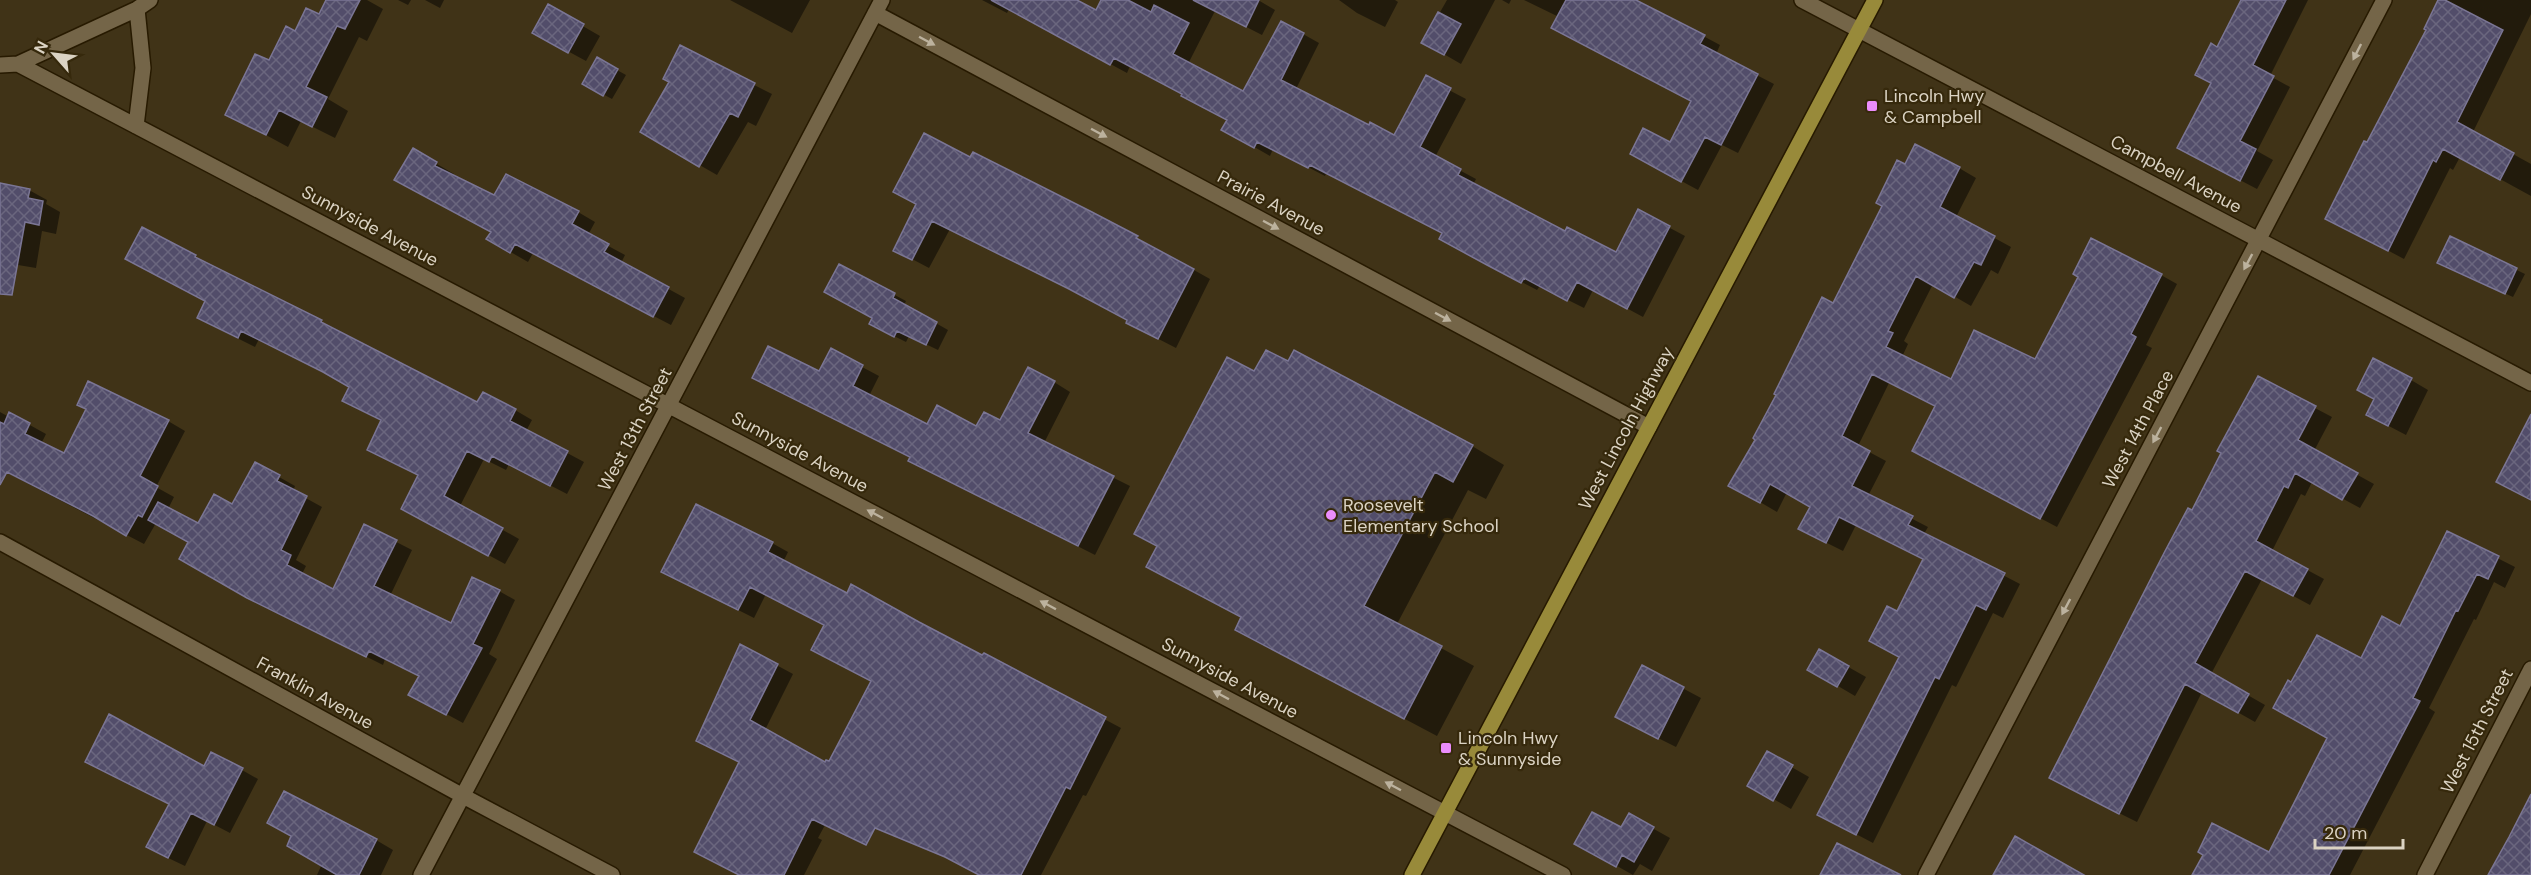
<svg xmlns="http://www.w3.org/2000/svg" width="2531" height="875" font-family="'DM Sans',sans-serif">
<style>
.shadow{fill:#0007}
.building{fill:url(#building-cross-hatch);stroke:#7b7695;stroke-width:1.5}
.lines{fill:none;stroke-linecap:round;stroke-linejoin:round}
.street-casing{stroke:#271a00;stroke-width:18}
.primary-casing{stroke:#271a00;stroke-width:18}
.street{stroke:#746548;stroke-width:15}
.primary{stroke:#988a3a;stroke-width:15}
.oneway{fill:#bcb29e}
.poi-dot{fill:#eb8dfc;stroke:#36290c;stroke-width:2}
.labels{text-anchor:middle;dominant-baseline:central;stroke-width:4.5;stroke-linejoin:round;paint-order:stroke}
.poi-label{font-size:18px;fill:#dbd3c3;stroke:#36290c;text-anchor:start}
.street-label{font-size:18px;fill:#dbd3c3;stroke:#36290c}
</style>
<defs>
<pattern id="building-cross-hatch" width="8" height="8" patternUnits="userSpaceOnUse" patternTransform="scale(1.5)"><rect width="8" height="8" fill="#524d6a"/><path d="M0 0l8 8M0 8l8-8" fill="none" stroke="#6a667e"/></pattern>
</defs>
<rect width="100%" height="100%" fill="#403317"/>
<!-- shadow -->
<path class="shadow" d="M328 0H367L383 9 367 41 359 37 328 99 348 111 335 138 301 121 288 147 227 114 296 33 320 16Z
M398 0H411L408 5Z
M425 0H444L440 8Z
M730 0H810L792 33Z
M982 0H1074L1096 12 1103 0H1258L1275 10 1262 35 1215 11 1188 64 1243 93 1303 34 1319 43 1296 89 1370 127 1395 137 1426 78 1466 99 1435 157 1476 179 1473 185 1566 233 1616 254 1638 211 1685 236 1643 317 1593 290 1584 308 1540 286 1537 290 1504 273 1444 233 1326 173 1325 176 1273 149 1270 156 1223 129 1228 120 1130 66 1127 73 1009 9 1007 13Z
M1339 0H1395L1398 2 1385 27 1357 13Z
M1447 0H1495L1461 64 1423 42Z
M1502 0H1511L1509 4Z
M1524 0H1636L1720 45 1716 54 1774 84 1738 153 1722 145 1698 190 1648 163 1671 144 1692 102 1559 17Z
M2243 0H2308L2270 76 2290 87 2257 151 2273 160 2257 189 2196 157 2213 84 2218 49Z
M2440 0H2531V14L2473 132 2531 164V196L2460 157 2453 170 2450 168 2404 259 2344 227 2367 144 2428 29Z
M548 6 600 36 586 61 551 42Z
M680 47 772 94 756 126 748 122 717 175 642 132 671 82Z
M597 59 626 75 612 99 584 84Z
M413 150 454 174 452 176 494 197 578 212 595 222 588 235 625 255 621 263 685 298 671 325 533 253 528 262 488 239 492 232Z
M971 159 1090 212 1210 279 1176 348 1145 332 1129 320 950 229 929 268 895 250Z
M1905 166 1959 168 1976 178 1956 217 2011 247 1998 274 1991 270 1971 306 1933 284 1904 341 1908 344 1902 357 1951 381 2035 361 2161 275 2177 284 2146 345 2152 348 2057 527 1931 460 1937 406 1889 383 1858 446 1886 461 1868 496 1928 527 1924 534 2020 584 2003 618 1993 613 1956 687 1952 685 1873 843 1835 823 1901 657 1897 613 1924 559 1856 525 1843 551 1817 538 1812 506 1787 492 1777 512 1731 485 1834 305Z
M0 190H29L47 200 46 204 60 212 56 234 42 231 36 268 0 262Z
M2451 238 2525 274 2513 297 2447 267Z
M195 256 211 267 478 404 515 410 532 420 526 431 584 462 567 494 509 464 506 470 484 459 460 506 519 539 505 564 420 518 419 476 369 449 382 421 361 410 351 387 259 339 255 347 215 327 207 301 144 268Z
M840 266 906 301 904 305 948 330 938 350 909 336 906 342 882 330Z
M832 351 879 376 869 396 928 426 977 428 1001 423 1054 382 1070 392 1044 443 1130 486 1095 555 927 470 820 373Z
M1255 373 1472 446 1504 465 1486 499 1468 490 1397 624 1474 666 1437 736 1237 630 1248 619 1148 566Z
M2258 378 2332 417 2314 451 2374 484 2360 508 2312 482 2305 496 2301 494 2272 551 2324 579 2310 605 2262 579 2211 674 2265 705 2255 722 2202 692 2137 822 2067 787 2193 512Z
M2411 380 2428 390 2406 435 2385 424 2376 399Z
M0 412 9 417 10 414 46 434 41 444 65 455 168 421 185 431 156 487 174 497 168 509 199 525 233 506 256 464 295 486 293 491 322 507 296 560 306 566 302 574 334 591 365 526 412 550 390 596 452 625 499 591 515 600 489 654 497 659 463 723 426 703 420 676 385 659 383 665 265 606 190 542 156 523 144 544 0 469Z
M2448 533 2515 567 2505 588 2494 582 2476 620 2474 619 2429 708 2435 712 2350 875H2194L2269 854 2329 737 2292 684 2361 660 2401 628Z
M772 543 788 552 783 562 847 595 983 657 984 655 1121 728 1086 796 1083 795 1041 875H981L838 801 818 838 822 840 804 875H741V763L698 741 741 646 793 674 765 730 825 764 829 763 873 681 826 625 766 594 754 618 663 572Z
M1820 651 1866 677 1855 696 1809 669Z
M1643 667 1701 698 1676 747 1634 726Z
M1767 753 1809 777 1791 809 1749 785Z
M204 768 242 770 258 779 230 833 207 821 185 866 164 856Z
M1629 815 1670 838 1652 871 1640 864 1633 875 1576 843 1622 830Z
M376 840 393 850 381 875H317L322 864Z"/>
<!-- building -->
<path class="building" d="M326 0H360L345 29 337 26 306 87 327 97 312 127 279 110 266 135 225 115 255 54 269 60 286 26 295 31 306 8 319 14Z
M991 0H1077L1096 10 1101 0H1128L1151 12 1154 5 1189 23 1173 54 1243 91 1281 21 1304 33 1281 80 1369 125 1370 122 1394 135 1426 75 1451 88 1420 147 1461 169 1458 175 1504 199 1565 231 1567 227 1616 252 1638 209 1670 226 1627 309 1577 282 1567 301 1524 278 1521 283 1487 265 1439 239 1442 233 1310 165 1308 168 1257 142 1254 148 1221 130 1227 120 1181 96 1182 94 1114 58 1110 65Z
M1193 0H1259L1246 27Z
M1566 0H1636L1705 35 1700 44 1758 74 1721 145 1705 137 1681 182 1630 154 1643 128 1670 142 1691 101 1551 28Z
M2241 0H2286L2253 65 2274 76 2240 141 2256 149 2240 181 2177 148 2211 83 2195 75 2211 43 2217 47Z
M2438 0H2445L2503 30 2457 122 2514 153 2500 180 2443 149 2436 162 2433 160 2388 251 2325 219 2364 141 2367 142 2426 30 2424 29Z
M548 4 584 24 568 53 532 33Z
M1438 12 1461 24 1444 55 1421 43Z
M680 45 755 83 738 117 730 113 699 167 640 132 669 82 663 79Z
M597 57 618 69 603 96 582 84Z
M924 133 970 157 973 152 1090 211 1138 236 1136 238 1194 269 1158 339 1126 323 1127 320 1069 289 932 221 912 260 893 251 916 204 893 192Z
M1915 144 1960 167 1940 207 1995 236 1981 265 1974 262 1954 298 1916 276 1888 331 1893 333 1886 347 1951 379 1974 330 2035 359 2078 277 2073 274 2091 238 2162 274 2131 334 2136 337 2040 519 1912 451 1935 406 1872 374 1842 436 1870 451 1852 486 1913 516 1908 525 2005 573 1986 610 1976 605 1939 679 1935 677 1856 835 1817 815 1899 657 1869 641 1887 606 1897 611 1923 559 1839 517 1826 543 1798 529 1810 507 1770 484 1760 503 1728 486 1755 440 1753 438 1776 395 1774 394 1822 297 1833 303 1882 206 1876 203 1897 160 1905 164Z
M413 148 437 162 435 166 494 195 506 174 579 211 572 224 609 244 604 252 669 287 653 317 515 244 510 253 486 239 491 232 394 180Z
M0 183 30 189 28 198 43 201 39 225 25 222 12 295 0 294Z
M142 227 196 255 195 257 322 320 321 322 477 402 483 392 516 409 510 421 568 451 550 486 492 456 489 462 467 451 444 496 503 528 488 556 401 509 418 475 367 450 381 420 342 401 349 387 323 372 241 331 238 338 197 318 205 301 125 259Z
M2450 236 2517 268 2505 294 2437 263Z
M839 264 895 293 893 298 937 322 926 345 897 331 894 337 869 324 872 318 824 292Z
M768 346 819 371 831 348 863 365 853 386 927 424 937 405 976 426 984 412 1000 420 1028 367 1055 381 1028 433 1114 476 1078 546 908 461 910 457 752 378Z
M1266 350 1288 361 1294 350 1473 445 1453 482 1435 472 1364 606 1442 646 1404 719 1235 630 1241 617 1146 567 1157 546 1134 534 1227 357 1254 371Z
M2373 358 2412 378 2388 426 2366 415 2374 399 2357 390Z
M2258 376 2316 406 2298 440 2358 473 2342 500 2295 473 2288 488 2284 486 2256 541 2308 569 2293 596 2245 571 2195 663 2249 694 2238 713 2185 684 2119 814 2049 778 2164 553 2188 508 2192 510 2221 453 2217 451Z
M88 381 169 420 140 476 158 486 142 517 138 515 126 536 93 516 7 472 0 485V422L4 424 9 412 30 423 25 434 64 453 86 409 77 405Z
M2531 414V500L2496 482Z
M255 462 280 475 277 481 307 496 281 550 291 555 287 565 333 589 364 524 397 540 374 586 451 623 472 577 500 590 473 644 482 648 446 715 408 695 419 676 369 651 366 657 247 598 179 559 188 542 148 520 158 502 198 523 214 494 232 504Z
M696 504 773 542 768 552 847 593 851 584 919 622 982 655 984 653 1106 717 1070 789 1066 787 1021 875H979L945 857 875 828 866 845 812 819 784 875H739L694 852 739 762 696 741 740 644 778 664 750 720 825 762 826 760 829 761 871 681 811 650 824 625 750 587 738 610 661 572Z
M2447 531 2499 556 2488 579 2477 574 2458 611 2456 610 2413 698 2420 701 2329 875H2192L2203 855 2198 852 2212 823 2269 852 2327 738 2273 708 2288 680 2291 682 2317 635 2361 658 2382 616 2400 626Z
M1819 649 1849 666 1837 687 1807 670Z
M1642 665 1684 687 1658 739 1615 717Z
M109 714 204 766 211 752 243 768 214 825 191 813 168 858 146 847 169 804 85 762Z
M1767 751 1793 765 1773 801 1747 786Z
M284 791 377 839 359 875H337L287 846 291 836 267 823Z
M2531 794V875H2488L2509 837Z
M1592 812 1621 827 1629 813 1654 827 1634 862 1622 855 1616 867 1574 844Z
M2015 836 2084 875H1993Z
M1837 843 1901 875H1820Z"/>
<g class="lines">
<!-- street casing -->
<g class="street-casing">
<path id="street" d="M1802 0 2531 383
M875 13 1649 427
M18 64 1563 875
M0 65 18 64 137 9 150 0
M136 126 143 68 137 9
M0 542 463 796 612 875
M421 875 882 0
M1926 875 2384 0
M2425 875 2531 669"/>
</g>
<!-- primary casing -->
<g class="primary-casing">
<path id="primary" d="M1412 875 1875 0"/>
</g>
<!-- street -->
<use href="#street" class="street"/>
<!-- primary -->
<use href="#primary" class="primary"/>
</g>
<!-- one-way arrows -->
<defs><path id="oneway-solid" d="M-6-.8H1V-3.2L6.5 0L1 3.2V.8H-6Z" transform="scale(1.5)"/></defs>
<g class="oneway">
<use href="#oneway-solid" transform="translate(927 41) rotate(28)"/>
<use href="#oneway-solid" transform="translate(2357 52) rotate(117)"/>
<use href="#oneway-solid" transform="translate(1099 133) rotate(28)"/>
<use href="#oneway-solid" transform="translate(1271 225) rotate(28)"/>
<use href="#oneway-solid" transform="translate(2248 262) rotate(118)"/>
<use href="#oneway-solid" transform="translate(1443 317) rotate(28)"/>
<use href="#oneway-solid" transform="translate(2157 435) rotate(118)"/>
<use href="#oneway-solid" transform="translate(875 514) rotate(-152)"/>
<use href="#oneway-solid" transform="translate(1048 605) rotate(-152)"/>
<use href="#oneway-solid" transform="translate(2066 607) rotate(118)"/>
<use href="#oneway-solid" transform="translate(1221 695) rotate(-152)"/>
<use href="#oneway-solid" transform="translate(1393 786) rotate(-152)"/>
</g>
<!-- markers -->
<g class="poi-dot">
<rect x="1866" y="100" width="12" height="12" rx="3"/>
<circle cx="1331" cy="515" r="6"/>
<rect x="1440" y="742" width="12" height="12" rx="3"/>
</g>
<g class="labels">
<!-- poi labels -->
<g class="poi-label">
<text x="1884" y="96">Lincoln Hwy<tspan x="1884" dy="21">&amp; Campbell</tspan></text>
<text x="1343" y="505">Roosevelt<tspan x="1343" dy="21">Elementary School</tspan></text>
<text x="1458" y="738">Lincoln Hwy<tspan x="1458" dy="21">&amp; Sunnyside</tspan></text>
</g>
<!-- street labels -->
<g class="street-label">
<text transform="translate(2176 174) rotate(28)">Campbell Avenue</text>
<text transform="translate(1271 203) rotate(28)">Prairie Avenue</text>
<text transform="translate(370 226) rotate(28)">Sunnyside Avenue</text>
<text transform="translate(1626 428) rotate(-62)">West Lincoln Highway</text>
<text transform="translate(635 429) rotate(-62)">West 13th Street</text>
<text transform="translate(2138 429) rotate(-62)">West 14th Place</text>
<text transform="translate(800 452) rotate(28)">Sunnyside Avenue</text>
<text transform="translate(1230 678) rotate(28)">Sunnyside Avenue</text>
<text transform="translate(315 693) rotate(29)">Franklin Avenue</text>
<text transform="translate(2477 731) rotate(-63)">West 15th Street</text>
</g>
</g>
<!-- north arrow -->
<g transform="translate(54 54) rotate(298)" stroke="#36290c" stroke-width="4.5" paint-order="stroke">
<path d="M0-4.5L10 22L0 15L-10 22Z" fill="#dbd3c3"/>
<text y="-9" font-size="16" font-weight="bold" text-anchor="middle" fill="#dbd3c3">N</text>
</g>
<!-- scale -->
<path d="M2315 839v9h88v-9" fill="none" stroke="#dbd3c3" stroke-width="3"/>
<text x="2324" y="839" font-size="18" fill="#dbd3c3" stroke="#36290c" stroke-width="4.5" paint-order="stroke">20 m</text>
</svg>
